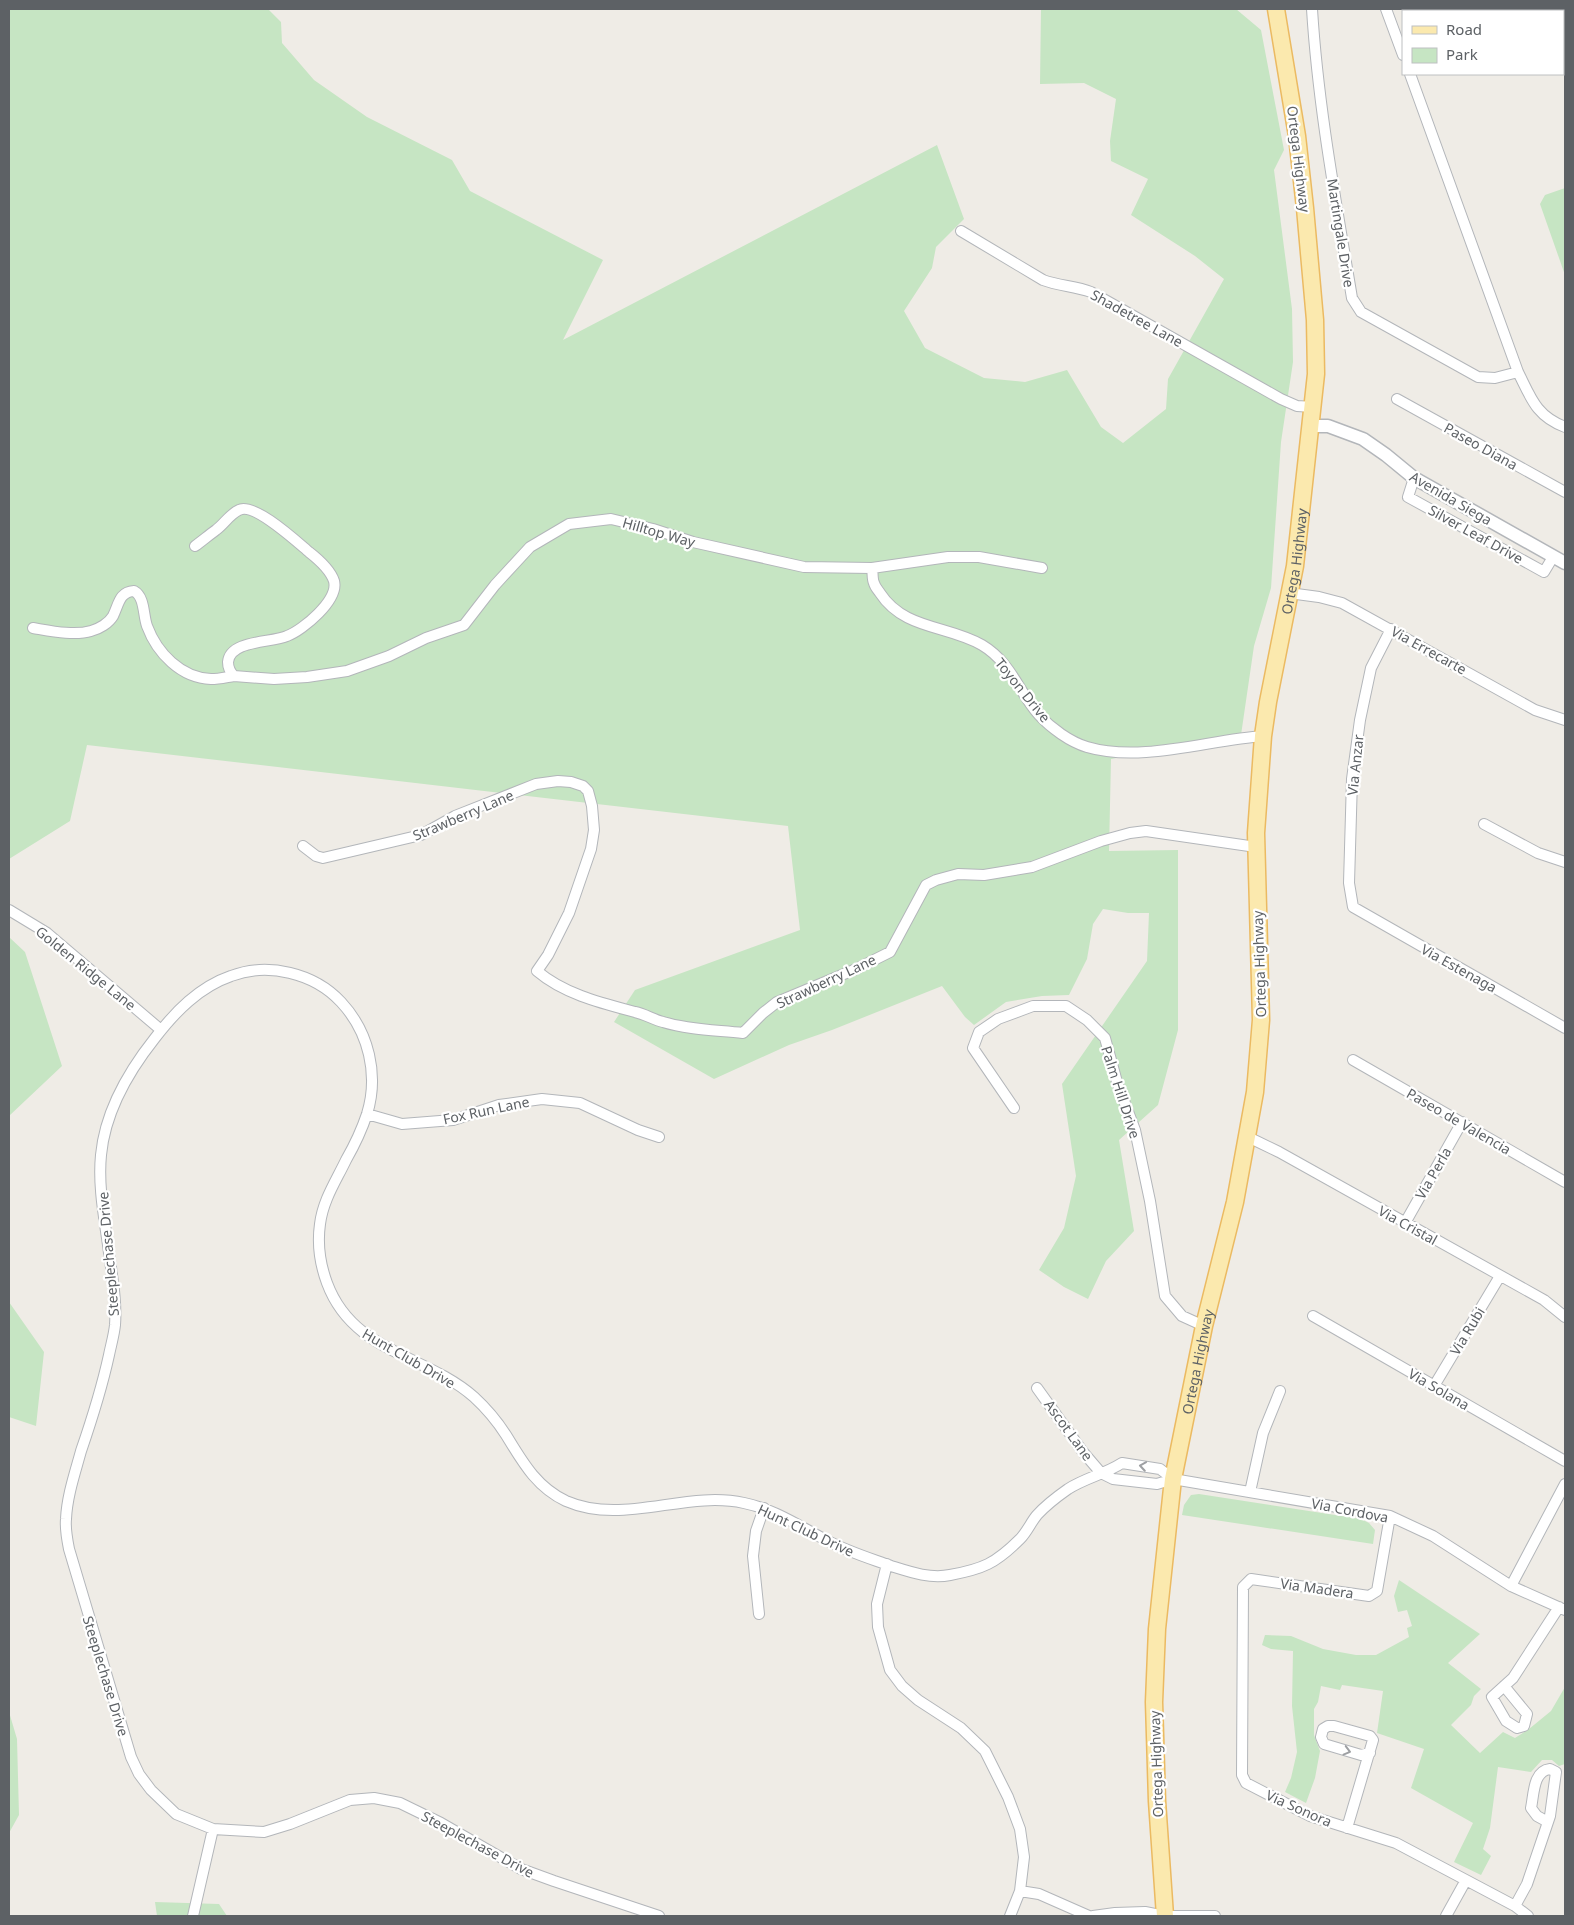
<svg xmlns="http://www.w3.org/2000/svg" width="1574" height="1925" font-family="'Noto Sans',sans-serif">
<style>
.green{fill:#c6e5c3}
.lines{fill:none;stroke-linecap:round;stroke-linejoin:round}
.minor-casing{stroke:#b3b6ba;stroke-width:12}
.tertiary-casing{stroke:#b3b6ba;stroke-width:15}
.primary-casing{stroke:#ebba62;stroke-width:19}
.minor{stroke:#fff;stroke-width:10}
.tertiary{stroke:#fff;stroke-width:12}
.primary{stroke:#fbe9ae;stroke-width:16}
.oneway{stroke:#9ea0a3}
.labels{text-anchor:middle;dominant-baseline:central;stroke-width:4.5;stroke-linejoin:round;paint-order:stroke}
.street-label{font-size:14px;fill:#5d6165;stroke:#fff}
</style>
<rect width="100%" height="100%" fill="#efece6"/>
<!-- green -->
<path class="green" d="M9 9H268L281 22 282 43 314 80 367 117 452 160 470 191 603 260 563 340 937 145 964 219 936 247 932 268 904 311 925 348 984 378 1025 382 1067 370 1101 427 1123 443 1166 409 1168 379 1224 279 1195 256 1131 215 1148 179 1111 161 1110 141 1116 99 1084 83 1040 84 1041 9H1236L1261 30 1284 150 1274 170 1292 309 1293 362 1281 442 1271 588 1254 646 1241 735 1111 759 1109 851 1178 850V1030L1158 1105 1119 1140 1134 1231 1106 1261 1088 1299 1064 1287 1039 1270 1064 1228 1076 1176 1062 1084 1147 961 1149 913H1128L1103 909 1093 924 1087 959 1069 995 1042 996 1006 1002 974 1025 965 1017 942 986 832 1030 789 1045 714 1079 614 1022 635 990 800 930 788 826 87 745 70 821 9 859Z
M1565 188V275L1540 204 1545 195Z
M9 937 25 952 62 1066 9 1116Z
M9 1302 44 1352 36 1426 9 1417Z
M1199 1494 1361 1519 1369 1523 1375 1530 1373 1544 1182 1515 1184 1505 1191 1495Z
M1399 1580 1480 1634 1448 1663 1481 1689 1474 1696 1471 1705 1451 1725 1480 1753 1503 1732 1515 1738 1529 1729 1551 1711 1565 1687V1764L1559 1766 1552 1760H1542L1531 1772 1498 1767 1490 1828 1483 1849 1491 1856 1481 1875 1454 1862 1473 1823 1411 1788 1424 1749 1377 1733 1383 1691 1342 1685 1340 1690 1321 1686 1318 1702 1314 1709V1735L1320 1751 1315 1778 1306 1803 1285 1792 1291 1778 1297 1752 1292 1706 1293 1651 1271 1649 1262 1645 1265 1635 1291 1636 1323 1649 1356 1655H1376L1409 1637 1407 1628 1412 1626 1407 1610 1398 1612 1394 1596Z
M9 1712 17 1739 19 1815 9 1833Z
M155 1902 219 1904 227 1916H157Z"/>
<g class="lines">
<!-- minor casing -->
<g class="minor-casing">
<path id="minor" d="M1312 9C1318 106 1336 202 1352 298L1361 312 1478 377 1495 378 1518 372
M1386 9 1403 55
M1410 74 1518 372C1531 398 1536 416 1565 427
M961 231 1043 280C1059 286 1075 286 1091 292L1281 399 1297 406 1313 407
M1397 399 1565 492
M1414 478 1408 497 1544 572 1553 557
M195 546C202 541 209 535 216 530 224 524 230 514 239 510 254 502 297 542 309 552 318 559 330 569 334 581 339 600 303 630 287 636 271 643 230 640 228 662 228 668 230 672 234 676L274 679 307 677 347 671 389 656 426 638 464 625 495 585 530 547 569 524 611 519 653 529 693 542 804 567 872 568 948 557H979L1042 568
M872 568C873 573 872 579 874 583 875 587 878 590 880 593 904 630 948 625 982 645 1012 663 1019 693 1039 715 1051 728 1070 742 1087 747 1141 763 1208 740 1263 736
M1289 593 1319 597 1342 603 1535 710 1565 720
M33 628C51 631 74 636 91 631 99 629 109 623 113 616 119 604 119 592 134 591 145 597 143 615 147 626 157 653 181 678 211 679 219 679 227 677 234 676
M1391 629 1371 668 1360 720 1352 779 1349 883 1353 907 1565 1028
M1484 824 1538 853 1565 862
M303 846 316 856 323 858 421 835 455 816 536 784 558 781 571 782 583 786 588 791 592 806 594 830 591 849 569 913 548 955 537 971C564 994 601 1003 635 1012 645 1014 654 1020 663 1022 689 1030 717 1030 743 1033L763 1013 777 1002 856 969 890 952 926 885 936 880 958 874 984 875 1032 867 1101 841 1130 833 1146 831 1256 847
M9 910 47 933 161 1030
M1353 1060 1565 1182
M1014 1108 973 1048 979 1032 998 1019 1033 1006H1066L1087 1020 1105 1038 1117 1082 1135 1130 1150 1201 1165 1296 1182 1316 1204 1326
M367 1114 402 1124 453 1120 499 1105 542 1099 580 1103 638 1130 659 1137
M1248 1137 1279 1152 1544 1300 1565 1317
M1405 1223 1462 1122
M1313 1316 1565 1461
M1434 1386 1500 1276
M1037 1388 1083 1452 1101 1473 1113 1479 1157 1484 1173 1479 1390 1516 1433 1536 1511 1586 1565 1610
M1250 1492 1263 1433 1280 1391
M1390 1516 1377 1591 1369 1596 1251 1579 1243 1587 1242 1775 1246 1783 1310 1816 1396 1843 1515 1906 1528 1916
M887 1564 877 1604 878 1627 890 1670 902 1686 918 1700 961 1728 985 1751 1008 1797 1020 1829 1024 1857 1020 1891 1010 1916
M1511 1586 1565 1484
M759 1614 753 1556 756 1531 764 1508
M1504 1686 1527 1714 1524 1726 1517 1728 1506 1721 1492 1697 1513 1678 1559 1607
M1347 1828 1373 1740 1370 1736 1334 1726H1328L1323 1729 1321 1737 1324 1744 1361 1755 1370 1753
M1020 1891 1039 1894 1089 1916
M1515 1906 1527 1884 1548 1822 1550 1816 1556 1772 1550 1769C1533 1771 1534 1794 1531 1808L1537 1816 1548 1822
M193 1916 213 1829
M659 1916 554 1881 521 1869 441 1823 400 1803 374 1798 350 1800 290 1824 264 1832 213 1829 176 1814 151 1790 139 1774 131 1757 69 1549C67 1539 65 1529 66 1519 67 1496 75 1473 81 1451 92 1419 102 1387 109 1355 111 1345 114 1335 115 1325 117 1299 111 1271 108 1245 104 1216 98 1185 101 1155 105 1112 128 1072 155 1038 175 1012 199 987 231 976 268 962 314 973 341 1002 369 1032 379 1075 367 1114 362 1129 354 1146 346 1160 336 1181 323 1200 320 1224 317 1245 320 1264 327 1283 353 1353 425 1354 474 1397 486 1408 497 1421 506 1435 522 1461 536 1487 566 1501 623 1526 685 1490 744 1503 774 1509 799 1526 826 1540 846 1551 869 1558 891 1566 910 1572 930 1579 950 1575 961 1573 978 1569 988 1564 998 1559 1012 1547 1020 1539 1027 1532 1031 1522 1037 1515 1046 1505 1058 1496 1068 1489 1085 1478 1105 1474 1122 1463L1160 1469 1173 1479
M1093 1916 1115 1913 1145 1912 1165 1916H1215
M1446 1916 1466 1880"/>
</g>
<!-- tertiary casing -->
<g class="tertiary-casing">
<path id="tertiary" d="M1311 426H1328L1363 439 1386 455 1414 478 1565 563"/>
</g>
<!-- primary casing -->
<g class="primary-casing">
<g id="primary">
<path id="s1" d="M1165 1916 1157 1801 1154 1702 1157 1629 1173 1479 1204 1326 1235 1202 1255 1092 1261 1020 1256 833 1263 736 1268 702 1295 566 1316 374 1315 320 1305 208 1297 136 1276 9"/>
</g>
</g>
<!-- minor -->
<use href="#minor" class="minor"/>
<!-- tertiary -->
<use href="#tertiary" class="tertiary"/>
<!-- primary -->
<use href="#primary" class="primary"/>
</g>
<!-- one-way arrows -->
<defs><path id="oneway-chevron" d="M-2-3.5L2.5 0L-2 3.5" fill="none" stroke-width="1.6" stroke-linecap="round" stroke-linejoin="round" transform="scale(1.25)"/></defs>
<g class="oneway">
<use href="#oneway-chevron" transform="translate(1143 1466) rotate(-171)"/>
<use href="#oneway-chevron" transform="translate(1347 1751) rotate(15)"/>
</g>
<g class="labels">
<!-- street labels -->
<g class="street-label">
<text transform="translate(1299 159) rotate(83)">Ortega Highway</text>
<text transform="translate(1341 233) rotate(81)">Martingale Drive</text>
<text transform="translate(1137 318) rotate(29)">Shadetree Lane</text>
<text transform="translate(1481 446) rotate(29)">Paseo Diana</text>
<text transform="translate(1451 498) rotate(30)">Avenida Siega</text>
<text transform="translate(659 532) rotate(16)">Hilltop Way</text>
<text transform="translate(1476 534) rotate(29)">Silver Leaf Drive</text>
<text stroke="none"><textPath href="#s1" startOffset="1368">Ortega Highway</textPath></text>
<text transform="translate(1429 650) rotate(29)">Via Errecarte</text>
<text transform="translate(1023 690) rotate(51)">Toyon Drive</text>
<text transform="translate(1355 765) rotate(-84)">Via Anzar</text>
<text transform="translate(463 815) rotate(-23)">Strawberry Lane</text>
<text transform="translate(1259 964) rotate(-92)">Ortega Highway</text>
<text transform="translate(86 968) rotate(39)">Golden Ridge Lane</text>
<text transform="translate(1459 968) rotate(29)">Via Estenaga</text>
<text transform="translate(826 981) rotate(-25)">Strawberry Lane</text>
<text transform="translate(1121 1092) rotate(72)">Palm Hill Drive</text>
<text transform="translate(486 1110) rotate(-12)">Fox Run Lane</text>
<text transform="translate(1459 1121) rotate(30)">Paseo de Valencia</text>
<text transform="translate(1433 1173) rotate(-60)">Via Perla</text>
<text transform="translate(1408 1225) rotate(29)">Via Cristal</text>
<text transform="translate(108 1254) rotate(-95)">Steeplechase Drive</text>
<text transform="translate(1467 1331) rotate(-59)">Via Rubi</text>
<text transform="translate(409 1358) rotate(30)">Hunt Club Drive</text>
<text stroke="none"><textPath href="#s1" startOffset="558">Ortega Highway</textPath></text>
<text transform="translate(1439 1389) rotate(30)">Via Solana</text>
<text transform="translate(1069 1430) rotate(54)">Ascot Lane</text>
<text transform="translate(1350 1510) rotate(11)">Via Cordova</text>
<text transform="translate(806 1530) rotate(25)">Hunt Club Drive</text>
<text transform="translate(1317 1588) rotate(8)">Via Madera</text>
<text transform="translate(106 1676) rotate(73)">Steeplechase Drive</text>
<text transform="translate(1156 1764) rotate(-92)">Ortega Highway</text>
<text transform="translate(1299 1808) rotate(24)">Via Sonora</text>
<text transform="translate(478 1844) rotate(28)">Steeplechase Drive</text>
</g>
</g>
<!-- border -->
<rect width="1574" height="1925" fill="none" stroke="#5d6165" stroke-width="20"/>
<!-- legend -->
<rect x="1402" y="10" width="162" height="65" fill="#ffffff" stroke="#bec0c1"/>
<rect x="1412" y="26" width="25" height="8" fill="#fbe9ae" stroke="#bec0c1"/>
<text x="1446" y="35" font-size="15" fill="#5d6165">Road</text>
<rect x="1412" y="48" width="25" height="15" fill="#c6e5c3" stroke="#bec0c1"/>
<text x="1446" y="60" font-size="15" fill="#5d6165">Park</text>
</svg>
